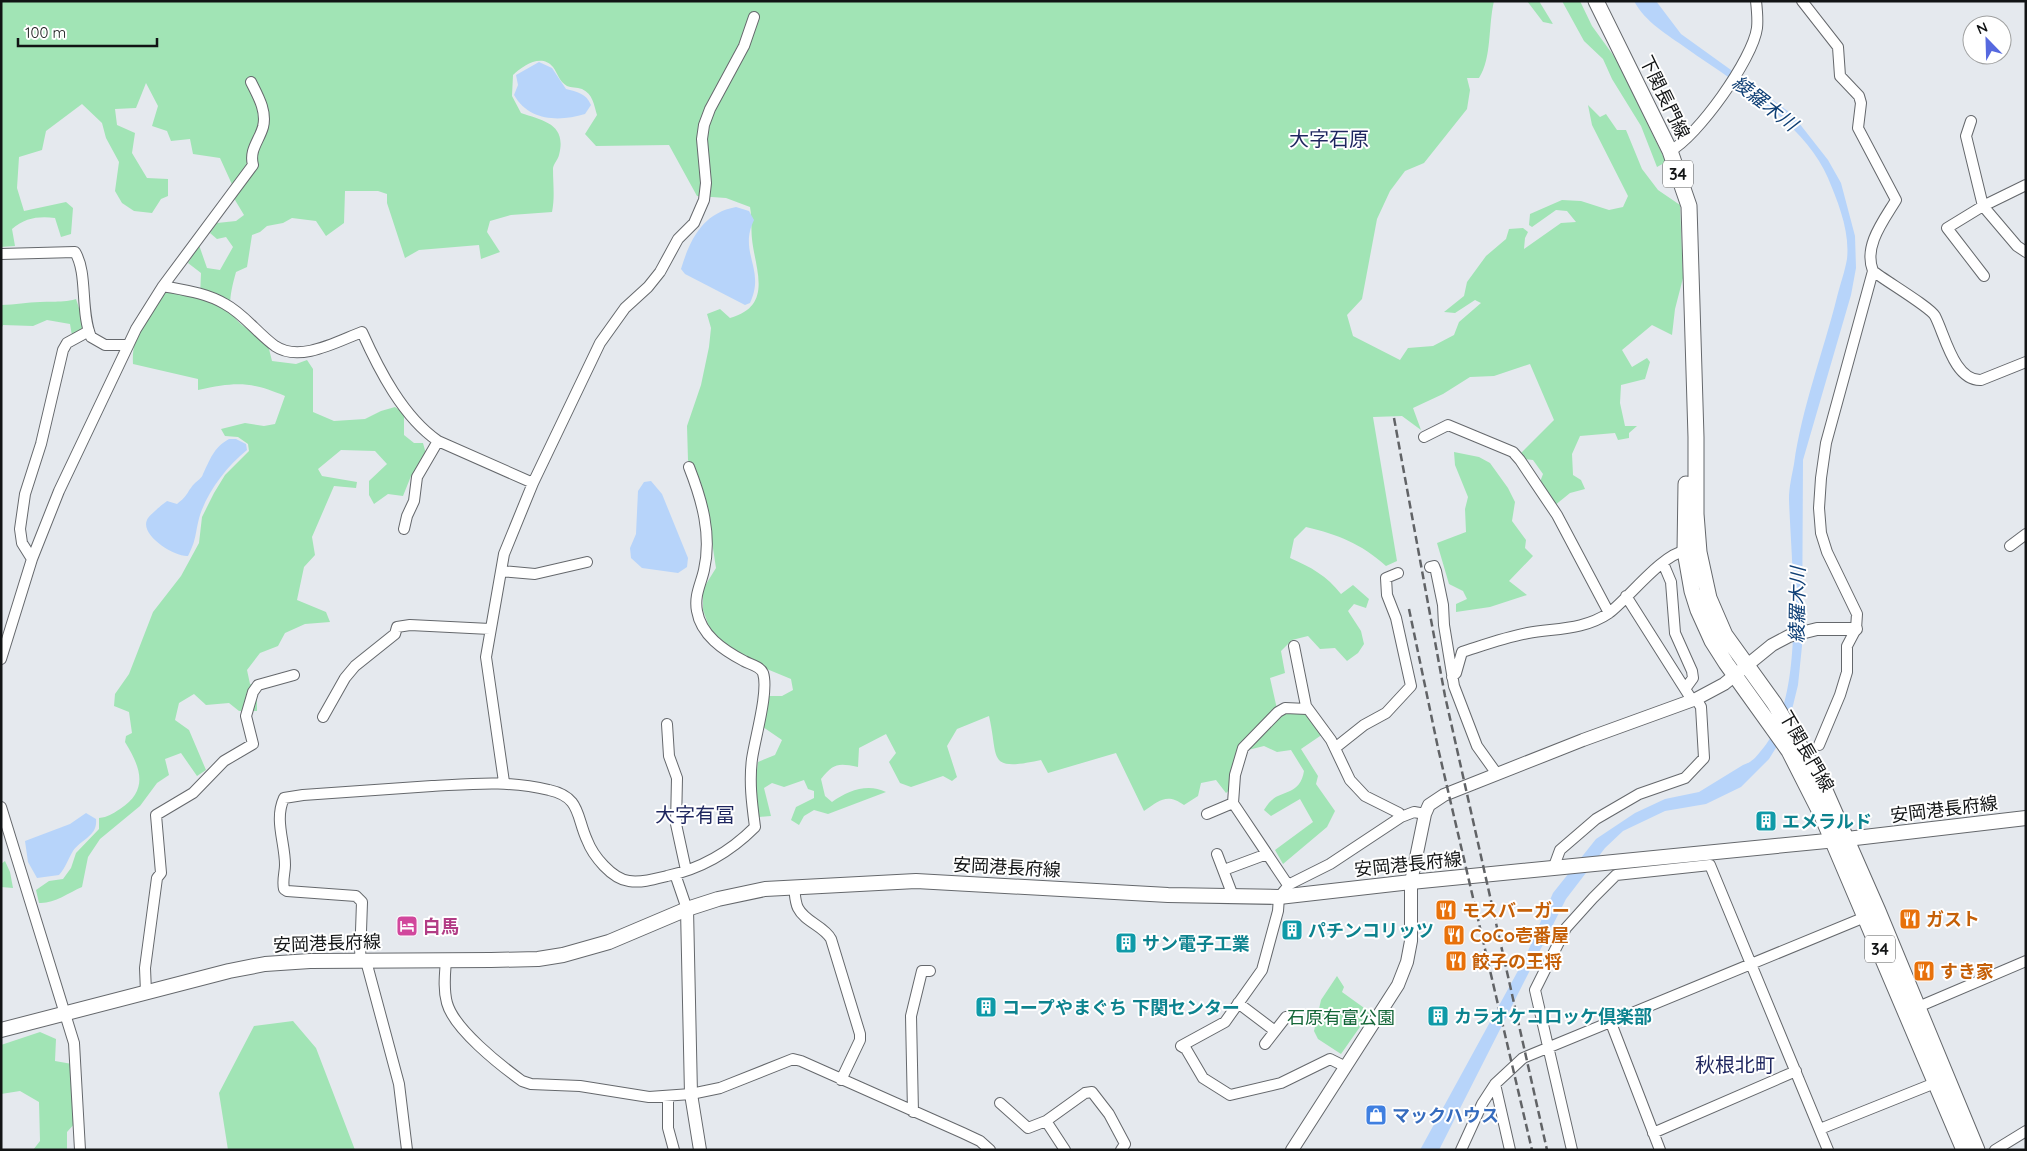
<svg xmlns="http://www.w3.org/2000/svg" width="2027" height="1151" font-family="Quicksand,'Noto Sans JP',sans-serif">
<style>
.green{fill:#a1e4b5}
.water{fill:#b7d4fa}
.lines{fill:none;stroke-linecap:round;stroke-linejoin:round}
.minor-casing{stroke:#65686c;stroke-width:12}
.tertiary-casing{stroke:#65686c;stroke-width:14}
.secondary-casing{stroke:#65686c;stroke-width:16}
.primary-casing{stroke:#65686c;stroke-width:17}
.minor{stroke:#fff;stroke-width:10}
.tertiary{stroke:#fff;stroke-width:12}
.secondary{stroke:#fff;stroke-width:14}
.primary{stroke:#fff;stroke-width:15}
.rail{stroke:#616366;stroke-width:2.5;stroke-dasharray:8 4;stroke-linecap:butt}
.labels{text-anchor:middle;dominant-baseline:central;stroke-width:4;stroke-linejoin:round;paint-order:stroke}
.shield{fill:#fff;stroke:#595a5b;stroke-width:1}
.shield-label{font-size:16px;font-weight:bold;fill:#121415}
.street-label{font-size:18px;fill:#121415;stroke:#fff}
.culture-label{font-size:18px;font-weight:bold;fill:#0d838f;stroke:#fff;text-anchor:start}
.food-label{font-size:18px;font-weight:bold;fill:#c56008;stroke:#fff;text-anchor:start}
.hotel-label{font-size:18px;font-weight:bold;fill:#b23c85;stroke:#fff;text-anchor:start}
.park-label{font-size:18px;fill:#156739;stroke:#fff}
.shop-label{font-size:18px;font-weight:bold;fill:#366cbe;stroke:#fff;text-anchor:start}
.water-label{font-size:19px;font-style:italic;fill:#0f3f75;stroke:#fff}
.quarter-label{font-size:20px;fill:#1e265f;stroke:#fff}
</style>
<rect width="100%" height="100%" fill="#e5e9ee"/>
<!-- green -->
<path class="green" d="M1 1H1494C1488 26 1492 58 1479 78H1467L1470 90 1467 109 1424 163 1405 171 1390 191 1377 219 1362 299 1347 315 1353 336 1400 360 1408 348 1433 346 1454 335 1459 322 1481 303 1475 300 1455 313 1444 312 1464 296 1467 282 1486 256 1506 239 1509 229 1523 228 1528 232 1525 238 1524 249 1561 223 1576 222 1567 211 1556 210 1532 227 1529 225 1530 214 1562 200 1581 201 1609 210 1623 207 1628 196 1592 125 1588 105 1600 117 1606 114 1617 130H1626L1642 169 1658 190 1680 205 1683 278 1675 309 1672 335 1652 325 1622 350 1632 367 1647 358 1650 362 1645 379 1621 385 1620 403 1625 426H1637L1629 433V438L1618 440 1615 433 1580 436 1572 454 1573 475 1581 480 1585 489 1570 493 1554 506 1540 482 1543 474 1533 460 1524 459 1521 453 1554 420 1530 364 1494 376 1470 377 1443 394 1413 408 1421 430 1402 416 1373 417 1397 561 1386 566C1360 543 1339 535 1306 527L1294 539 1290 558C1311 567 1327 576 1341 594L1353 585 1369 599 1366 608 1354 604 1348 611 1361 631 1364 644 1358 653 1347 661 1335 648 1320 649 1308 636 1292 640 1281 651 1285 673 1270 678 1277 709 1306 712 1323 734 1301 749 1318 776 1316 784 1335 811 1327 827 1283 864 1275 850 1313 822 1300 799 1271 816 1264 810C1266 807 1269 802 1272 800 1283 790 1300 795 1304 771L1291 750 1277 752 1264 746 1236 753 1233 770V787L1226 793 1216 780 1201 783 1198 796 1184 805C1167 793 1160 800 1144 811L1116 753 1048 773 1041 760C986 772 999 759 989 716L957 729 947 746 957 777 952 781 943 776 911 787 900 783 889 762 896 753 886 734 859 748 858 767C838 763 834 763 821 779L825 796 832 802C848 791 867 783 886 792L828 814 814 810 804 816 799 825 791 820 796 807 814 798V791L808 789 804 780 784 787 772 783 764 788 771 816 759 817 754 796 758 762 775 755 782 740 763 727 767 696H782L793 690 791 679 757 665 712 635 703 610V589L716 568 705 496 688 460 687 426 701 385 709 347 711 328 707 314 720 309 730 318C774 306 755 269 752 239 751 228 752 218 750 207L726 198 697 196 669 145 596 146 585 134 597 115C594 105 593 94 582 89 577 87 571 88 567 86 559 81 558 74 553 67 541 53 523 66 513 75L512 96 521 113C544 121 567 124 559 155 558 160 553 164 553 169 553 184 555 197 552 212L511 215 490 221 487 232 500 252 481 259 479 245 419 250 405 258 387 203V194L378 191H345L344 223 326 236 316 221 292 218 283 223 267 226 260 232 252 235 247 267 236 272C222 322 234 316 268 345L272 361 296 364 307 360 313 369V412L334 421 365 419 381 411 395 407 404 413V435L414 443H423L426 454 411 476 403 496 388 494 374 504 369 495V481L387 464 375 451 341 450 318 469 322 476 357 482 356 488 334 486 312 537 315 555 304 567 297 600 326 612 330 622 305 624 285 633 278 646 260 653 247 670 250 684 254 685 257 691V711H239L229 703 206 705 194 694 179 703 175 720 189 730 206 770 197 776 181 753 165 759 169 775 157 783 140 806 100 839 88 857 82 887C68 893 54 904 39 903L36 890 49 881 63 879 71 868 76 853 99 829V818C108 817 112 814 120 809 149 790 141 768 125 742L126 736 132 733 129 712 114 706 115 694 129 674 153 612 181 576 199 543 202 517 214 493 225 475 249 451 248 444 238 437 225 436 221 429 245 423 264 426 275 424 285 396C249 381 236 382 198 390V379L133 364C131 334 149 315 165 291L200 298 201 273 188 263 199 245 207 268 220 270 233 247 226 237 217 239 210 233 217 223 236 221 244 215 235 200V191L220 158 193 154 190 139 171 141 167 131 152 126 158 106 146 83 136 108 115 109 117 125 135 133 132 153 147 178 168 179V196L161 199 152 213 134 211 122 203 115 191 119 162 106 138 102 123 82 104 46 131 42 150 19 157 17 188 24 211 66 202 73 208 71 234 61 237 55 218C38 216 25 218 12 229L15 246 1 247Z
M1527 1H1539L1553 24 1543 22Z
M1562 1H1580L1592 26 1616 59 1666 162 1657 167 1641 126 1612 79 1603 59 1584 41Z
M76 299 86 329 72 336 70 324 47 320 33 326 3 325 1 329V305C16 305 27 302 40 302 53 301 63 303 76 299Z
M1454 452 1479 457 1490 463 1508 488 1515 502 1512 521 1526 540 1525 548 1533 556 1509 581 1527 595 1490 607 1456 612V604L1467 599 1463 591 1449 584 1437 543 1466 532 1465 509 1468 497 1455 465Z
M5 861 10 872 13 888 1 887V864Z
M1337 976 1344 987 1342 992 1367 1010 1369 1014 1341 1054 1318 1039 1314 1031 1321 1000Z
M293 1021 316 1048 355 1150H228L219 1093 254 1026Z
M40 1032 56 1039 55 1061 72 1064 76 1122 67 1132V1150H33L40 1141 39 1102 20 1091 1 1094V1045Z"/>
<!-- water -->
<path class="water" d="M1634 1H1656L1681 34 1792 114 1828 160 1841 183 1855 236 1856 268 1851 295 1803 460 1802 646 1798 685 1787 730 1769 759 1741 787 1706 804 1665 811 1623 831 1605 848 1566 899 1439 1150H1420L1525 958 1553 893 1596 839 1635 813 1665 799 1699 792 1743 765C1752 762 1755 758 1760 752 1808 699 1791 567 1789 499 1789 487 1792 475 1794 464 1802 407 1823 353 1837 297 1840 285 1845 271 1847 259 1850 231 1838 202 1828 178 1804 122 1734 82 1686 48 1668 35 1645 22 1634 1Z
M539 62 552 68 566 89C577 92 586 93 591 105L585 114C559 122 529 121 514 95L518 85 516 75Z
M736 207 749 211 754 220C738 253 766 269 750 303L745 305 685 274 681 269C690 239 703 213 736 207Z
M229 439H236L246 444 247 450C227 466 208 491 200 515 195 532 197 539 188 556 174 557 140 535 147 520 148 516 163 504 167 501L177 504C189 495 187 491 195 483 198 480 202 478 203 474 210 460 213 448 229 439Z
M651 481 662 494 688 558 687 567 678 573 642 568 631 558 630 548 636 534 638 491 644 482Z
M86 813 96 819C98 836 81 839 73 851 68 859 66 867 59 875L37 878 28 862 25 841 70 824Z"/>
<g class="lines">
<!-- minor casing -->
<g class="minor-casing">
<path id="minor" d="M1802 1 1838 47 1840 76 1859 96 1861 103 1858 128 1896 200C1884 220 1863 246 1873 271
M1971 121 1966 136 1983 206 2017 246 2026 252
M1670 151C1697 137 1753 59 1757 28 1758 19 1757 10 1756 1
M1 254 75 252C88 273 80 311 91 337L105 345H128
M1984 276 1947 228 1983 206 2026 185
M163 286C184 290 207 293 225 304 244 314 257 333 275 346 300 363 338 341 362 332 379 370 403 417 438 441L533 483
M1424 437 1448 425 1513 452 1520 460 1557 515 1609 613
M404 529 407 516 414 501 417 477 438 441
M2010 546 2026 534
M32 559 22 543 20 529 25 494 41 444 63 350 67 343 89 331
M1663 563 1671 582 1675 633 1692 671 1693 678 1685 689 1692 700
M1430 567 1434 566 1436 571 1443 605 1444 625 1454 686 1477 746 1497 774
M501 571 535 574 587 562
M1626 596 1685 689
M1294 646 1306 706 1331 740 1350 780 1365 796 1399 813 1401 817
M1 659 32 559 59 491 136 329 163 286 253 165C249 150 259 141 263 127 267 111 258 96 251 82
M1452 677 1456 673 1462 652C1484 645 1506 637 1528 633 1556 628 1584 630 1609 613 1628 599 1662 554 1685 551
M323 717 345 678 355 666 395 634 397 627 410 625 490 629
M667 724 669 756 677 778 676 824 686 870
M1819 745 1840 695 1847 672V646L1856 629 1857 614 1827 552 1821 533 1819 508 1821 478 1826 443 1873 271C1884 280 1930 307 1935 316 1945 335 1954 381 1981 380L2026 362
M1335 748 1364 725 1386 713 1411 686 1396 618 1387 595 1386 578 1398 573
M504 782 486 657 504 554 533 483 600 343 625 308 648 287 660 272 678 239 694 223 704 200 706 183 702 139 704 125 710 109 744 46 754 17
M1233 803 1235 775 1243 748 1278 712 1285 708 1307 709
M1 807 74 1043 80 1150
M1207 814 1233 803 1288 885
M1217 854 1233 896
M1553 869 1560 850 1596 819 1639 794 1685 778 1704 758 1701 707 1696 699
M1224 870 1267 854
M675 874 687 909
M794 887C795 894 795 902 798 908 805 922 824 926 831 939L860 1034V1040L841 1080
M360 960 362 902 356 896 287 891 284 889C282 880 285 873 285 865 285 842 274 820 284 798L303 795C346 792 389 789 432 786 472 784 508 780 549 790 581 797 576 816 587 840 593 856 612 879 629 881 642 883 655 879 667 876 700 869 731 851 755 827 752 804 749 782 752 759 755 738 769 691 763 673 760 666 749 664 744 661 723 650 701 635 697 611 694 595 701 584 704 570 712 535 702 500 689 467
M446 960C445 974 443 989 447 1003 454 1029 500 1065 522 1081L531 1084 580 1086 649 1097 691 1094 720 1088 793 1059 801 1061 963 1133 980 1141 990 1150
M366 961 399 1084 407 1150
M146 992 145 968 157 878 161 873 156 815 193 793 224 761 253 744 246 716 253 692 258 685 294 675
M1238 1003 1275 1031
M1918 1007 2026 961
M1611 1023 1660 1150
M1265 1044 1286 1017
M1346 1067 1330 1059 1281 1083 1230 1095 1203 1078 1186 1049 1181 1046 1225 1022 1262 970 1278 911 1279 897 1290 884 1330 864 1401 817 1414 812 1425 814
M1495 1084 1510 1150
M668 1096V1128L674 1150
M1000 1103 1028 1128 1046 1121 1085 1093 1092 1092 1109 1114 1125 1144 1121 1150
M913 1112 911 1016 922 971H930
M1046 1121 1065 1150
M1820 1129 1940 1081
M1653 1133 1796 1071
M1461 1150 1482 1104 1495 1084 1523 1058 1870 915
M1572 1150 1535 990 1566 928 1593 898 1616 875 1710 865 1828 1150
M1995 1150 2026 1131"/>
</g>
<!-- tertiary casing -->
<g class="tertiary-casing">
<path id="tertiary" d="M687 909 691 1094 700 1150
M1292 1150 1398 985 1407 962 1411 941V882L1425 814 1429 805 1444 795 1583 740 1696 699 1724 684 1772 645 1789 636 1817 629H1856"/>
</g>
<!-- secondary casing -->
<g class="secondary-casing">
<path id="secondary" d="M1 1030 229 971 265 964 310 961 491 960 538 959 563 955 609 942 687 909 718 899 765 889 916 881 1168 895 1279 897 1411 882 1847 839 2026 818"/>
</g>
<!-- primary casing -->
<g class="primary-casing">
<path id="primary" d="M1596 1 1670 151 1689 206 1696 437V514L1699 552 1709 598 1725 635 1774 703 1820 779 1878 911 1977 1150
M1686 484 1685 551 1692 591 1698 610 1712 641 1726 663 1789 751 1822 816 1964 1150"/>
</g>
<!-- minor -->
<use href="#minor" class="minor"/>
<!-- tertiary -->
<use href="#tertiary" class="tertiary"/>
<!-- secondary -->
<use href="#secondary" class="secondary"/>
<!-- primary -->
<use href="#primary" class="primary"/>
<!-- rail -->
<path class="rail" d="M1394 418 1445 696 1547 1150
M1409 609 1438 748 1532 1150"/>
</g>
<!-- icons -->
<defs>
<g id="building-square" transform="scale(1.125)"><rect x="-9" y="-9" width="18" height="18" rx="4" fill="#0f9aa8" stroke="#fff"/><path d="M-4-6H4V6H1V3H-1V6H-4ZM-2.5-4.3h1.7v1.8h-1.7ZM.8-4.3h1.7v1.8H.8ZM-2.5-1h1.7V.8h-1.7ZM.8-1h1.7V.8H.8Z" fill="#fff"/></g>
<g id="restaurant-square" transform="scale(1.125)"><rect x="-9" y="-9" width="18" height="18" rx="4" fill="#e8710a" stroke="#fff"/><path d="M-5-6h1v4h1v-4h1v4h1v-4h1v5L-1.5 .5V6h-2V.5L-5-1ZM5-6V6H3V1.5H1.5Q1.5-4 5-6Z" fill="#fff"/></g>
<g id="hotel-square" transform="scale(1.125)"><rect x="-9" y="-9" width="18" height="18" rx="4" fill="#d1479c" stroke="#fff"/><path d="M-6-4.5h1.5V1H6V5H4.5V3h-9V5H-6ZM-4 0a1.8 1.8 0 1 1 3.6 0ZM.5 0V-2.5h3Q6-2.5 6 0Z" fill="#fff"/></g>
<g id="shop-square" transform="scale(1.125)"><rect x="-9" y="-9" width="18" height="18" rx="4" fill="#3f7fe0" stroke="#fff"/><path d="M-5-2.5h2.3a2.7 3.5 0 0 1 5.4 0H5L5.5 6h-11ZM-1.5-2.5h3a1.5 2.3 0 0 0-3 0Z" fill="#fff"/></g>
</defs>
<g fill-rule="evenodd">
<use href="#building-square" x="1766" y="821"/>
<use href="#restaurant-square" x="1446" y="910"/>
<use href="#restaurant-square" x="1910" y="919"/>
<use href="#hotel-square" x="407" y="926"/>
<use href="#building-square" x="1292" y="930"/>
<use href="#restaurant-square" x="1454" y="935"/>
<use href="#building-square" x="1126" y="943"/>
<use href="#restaurant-square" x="1456" y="961"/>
<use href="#restaurant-square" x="1924" y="971"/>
<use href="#building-square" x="986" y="1007"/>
<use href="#building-square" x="1438" y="1016"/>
<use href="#shop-square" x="1376" y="1115"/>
</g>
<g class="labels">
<!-- shield labels -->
<g class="shield">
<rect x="1663" y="160.5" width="30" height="27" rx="4"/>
<rect x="1865" y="935.5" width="30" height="27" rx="4"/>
</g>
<g class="shield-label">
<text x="1678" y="174">34</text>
<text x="1880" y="949">34</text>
</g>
<!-- street labels -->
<g class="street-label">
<text transform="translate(1665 97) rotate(64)">下関長門線</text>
<text transform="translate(1807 751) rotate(60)">下関長門線</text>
<text transform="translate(1944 809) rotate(-7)">安岡港長府線</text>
<text transform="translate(1408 864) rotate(-6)">安岡港長府線</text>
<text transform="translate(1007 867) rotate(3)">安岡港長府線</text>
<text transform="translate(327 943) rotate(-2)">安岡港長府線</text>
</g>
<!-- culture labels -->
<g class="culture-label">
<text x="1782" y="821">エメラルド</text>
<text x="1308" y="930">パチンコリッツ</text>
<text x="1142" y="943">サン電子工業</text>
<text x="1002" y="1007">コープやまぐち 下関センター</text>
<text x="1454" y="1016">カラオケコロッケ倶楽部</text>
</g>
<!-- food labels -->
<g class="food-label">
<text x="1462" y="910">モスバーガー</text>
<text x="1926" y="919">ガスト</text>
<text x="1470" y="935">CoCo壱番屋</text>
<text x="1472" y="961">餃子の王将</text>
<text x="1940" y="971">すき家</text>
</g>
<!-- hotel labels -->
<g class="hotel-label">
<text x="423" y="926">白馬</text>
</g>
<!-- park labels -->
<g class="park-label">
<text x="1341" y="1017">石原有富公園</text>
</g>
<!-- shop labels -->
<g class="shop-label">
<text x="1392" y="1115">マックハウス</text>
</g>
<!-- water labels -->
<g class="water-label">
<text transform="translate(1765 103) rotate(38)">綾羅木川</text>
<text transform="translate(1797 605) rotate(-89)">綾羅木川</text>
</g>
<!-- quarter labels -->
<g class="quarter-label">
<text x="1329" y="138">大字石原</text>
<text x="695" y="814">大字有冨</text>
<text x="1735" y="1064">秋根北町</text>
</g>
</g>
<!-- border -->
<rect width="2027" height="1151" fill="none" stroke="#121415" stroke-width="5"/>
<!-- north arrow -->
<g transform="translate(1987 40) rotate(337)"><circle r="24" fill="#ffffff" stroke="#a0a1a1"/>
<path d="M0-4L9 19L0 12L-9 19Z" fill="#5669df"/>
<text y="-8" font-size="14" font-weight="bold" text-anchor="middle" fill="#121415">N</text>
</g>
<!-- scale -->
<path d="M18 38v8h139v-8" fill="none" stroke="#121415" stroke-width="2.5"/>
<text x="25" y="38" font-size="15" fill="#121415" stroke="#ffffff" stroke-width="4" paint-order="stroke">100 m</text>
</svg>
